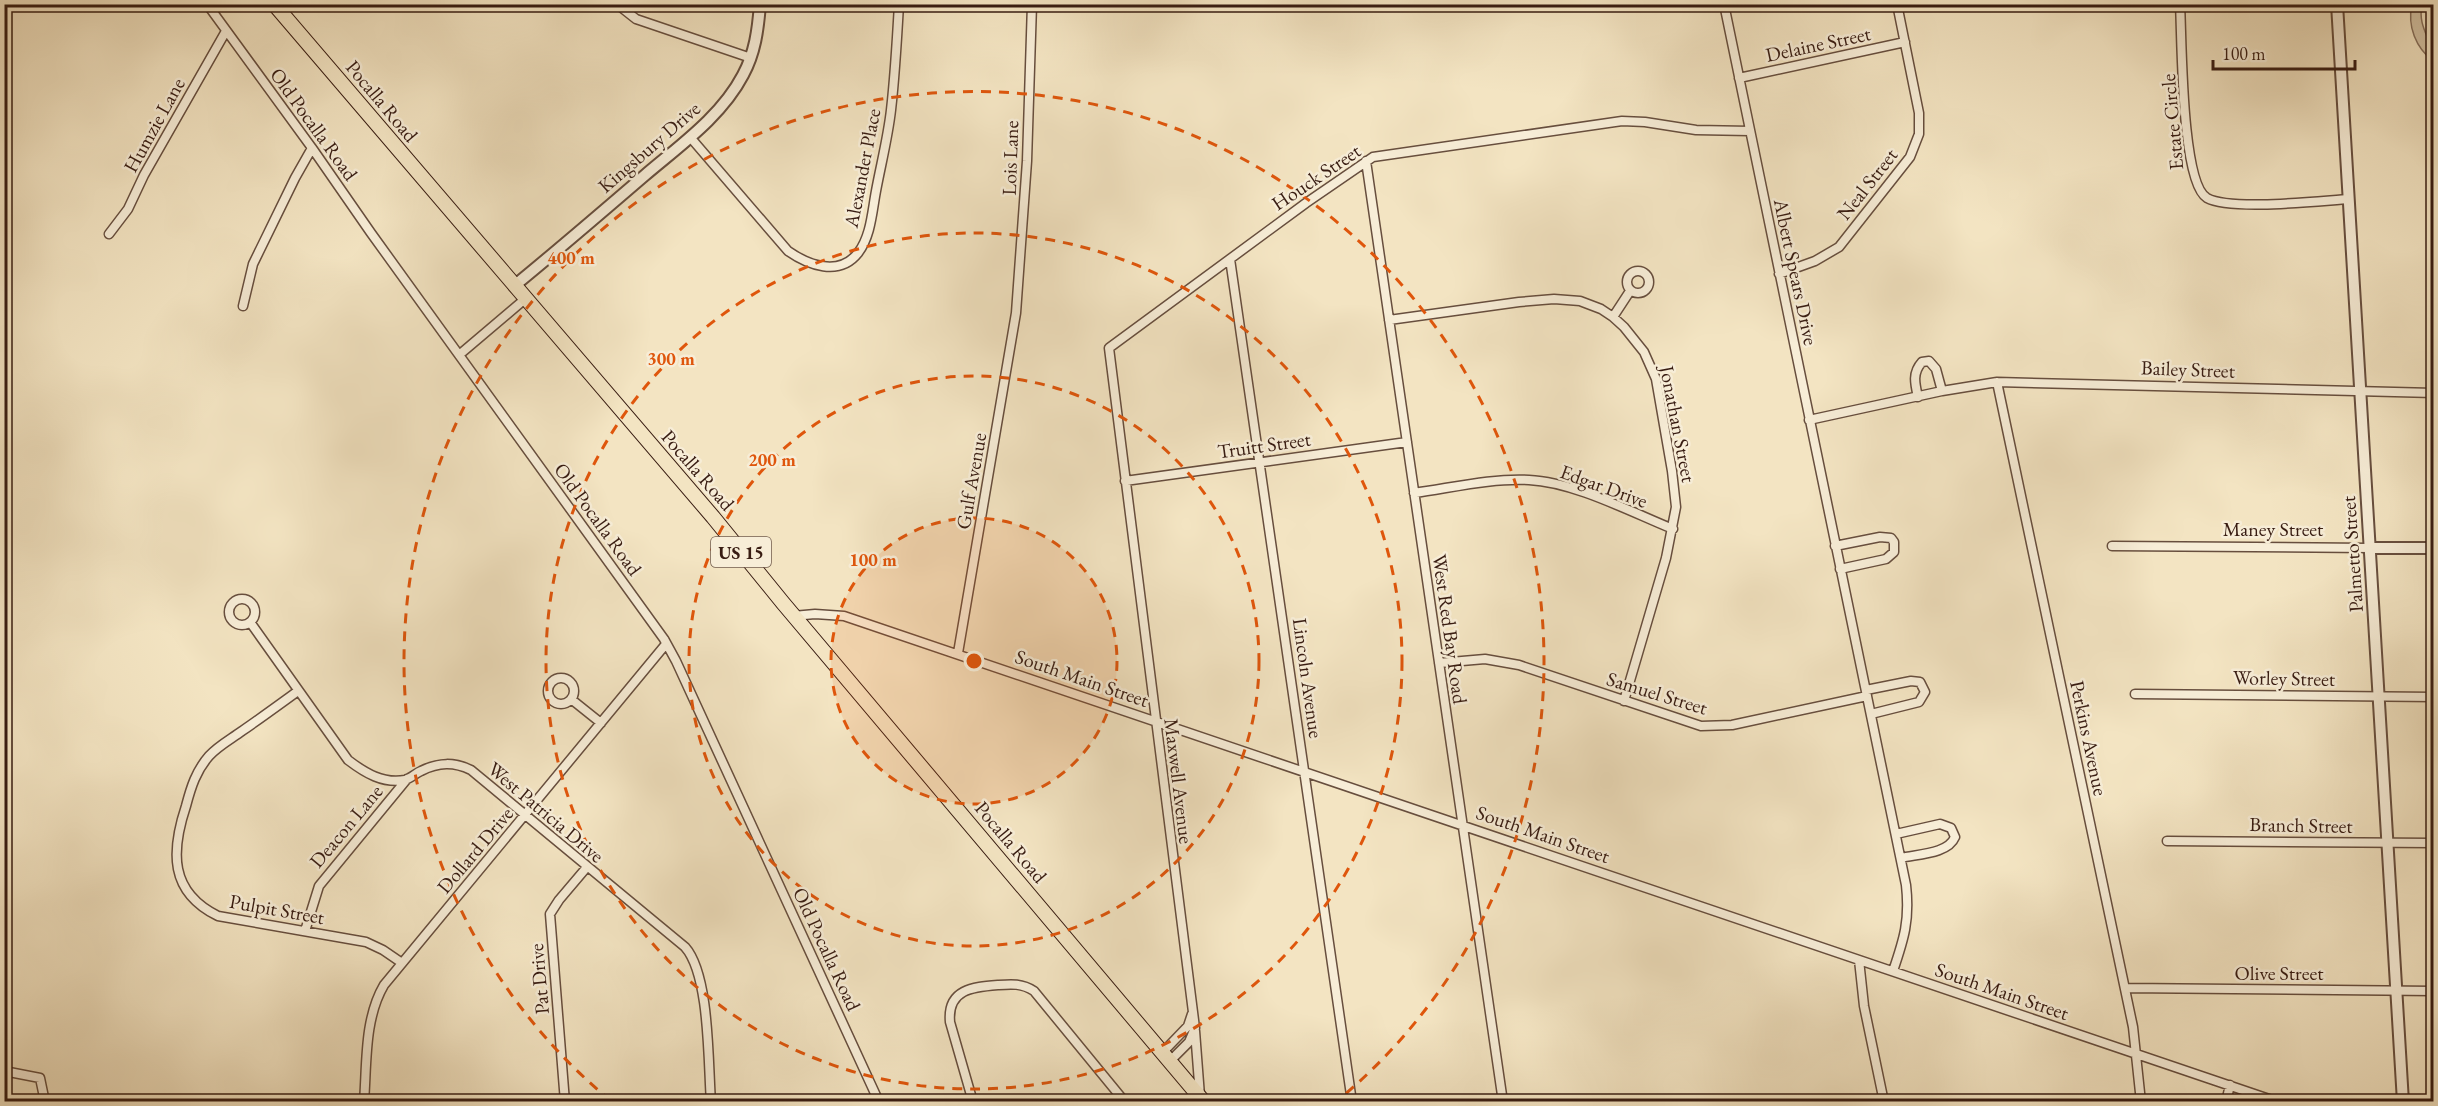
<svg xmlns="http://www.w3.org/2000/svg" width="2438" height="1106" font-family="'EB Garamond',serif">
<style>
.green{fill:#d3c2a4;stroke:#866f5b;stroke-width:1.5}
.lines{fill:none;stroke-linecap:round;stroke-linejoin:round}
.minor-casing{stroke:#674e3e;stroke-width:11}
.tertiary-casing{stroke:#674e3e;stroke-width:14}
.primary-casing{stroke:#381c12;stroke-width:16}
.minor{stroke:#f7edd7;stroke-width:8}
.tertiary{stroke:#f7edd7;stroke-width:10}
.primary{stroke:#f3e4c2;stroke-width:14}
.ring{fill:none;stroke:#df560c;stroke-width:3;stroke-dasharray:10 8}
.labels{text-anchor:middle;dominant-baseline:central;stroke-width:5;stroke-linejoin:round;paint-order:stroke}
.shield{fill:#f7edd7;stroke:#715b4d;stroke-width:1.5}
.shield-label{font-size:18px;font-weight:bold;fill:#381c12}
.street-label{font-size:20px;fill:#381c12;stroke:#f7edd7}
.centre{fill:#df560c;stroke:#f7edd7;stroke-width:3}
.ring-label{font-size:18px;text-anchor:middle;font-weight:bold;fill:#df560c;stroke:#f7edd7;stroke-width:5;stroke-linejoin:round;paint-order:stroke}
</style>
<rect width="100%" height="100%" fill="#f3e4c2"/>
<filter id="stains"><feTurbulence type="fractalNoise" baseFrequency=".00333" numOctaves="4"/><feColorMatrix values="0 0 0 0 .2 0 0 0 0 .09 0 0 0 0 .02 0 0 0 .5 -.17"/></filter>
<radialGradient id="worn" r=".72"><stop offset=".6" stop-color="#630" stop-opacity="0"/><stop offset="1" stop-color="#630" stop-opacity=".3"/></radialGradient>
<!-- green -->
<path class="green" d="M2412 5H2422C2417 29 2434 40 2433 61 2416 48 2407 26 2412 5Z"/>
<g class="lines">
<!-- minor casing -->
<g class="minor-casing">
<path id="minor" d="M207 4 312 148 371 233 664 639 676 661 879 1102
M617 4 636 19 751 58
M1724 4 1906 885C1910 920 1904 939 1893 971
M2180 4C2182 38 2181 183 2207 198 2231 211 2318 201 2349 199
M1739 78 1905 42
M690 137 788 251C808 265 839 277 858 253 871 236 872 212 876 191 881 164 888 137 891 110 895 75 897 40 899 4
M1366 161 1503 1102
M109 234 128 209 144 175 226 31
M1230 259 1352 1102
M1627 282a11 11 0 1 1 22 0a11 11 0 1 1-22 0Z
M1779 274 1815 261 1839 247 1910 157 1919 134V113L1897 4
M243 306 253 264 295 178 312 148
M1613 317 1630 291
M1389 320 1519 302 1554 299 1580 301 1601 309 1613 317 1624 327 1644 352 1656 379 1672 471 1676 507 1666 558 1624 701
M459 355 525 299
M1997 382 2133 1027 2141 1102
M1918 397C1915 384 1912 373 1922 362L1929 361 1936 369 1942 391
M1809 420 1942 391 1997 382 2434 393
M1125 481 1407 442
M1414 493C1451 488 1491 478 1529 480 1574 482 1631 512 1673 529
M1835 546 1880 537 1891 538 1894 542V552L1886 559 1840 569
M2112 546 2370 548
M229 612a13 13 0 1 1 26 0a13 13 0 1 1-26 0Z
M793 616 815 614 844 616 2278 1102
M250 622 348 760C365 773 383 784 405 780 411 778 416 773 421 771 439 762 454 762 471 770L685 947C710 975 708 1063 711 1102
M958 653 1016 313 1027 161 1032 4
M1439 663 1485 659 1519 665 1701 726 1732 725 1867 696
M548 691a13 13 0 1 1 26 0a13 13 0 1 1-26 0Z
M1866 690 1911 681 1920 682 1925 692 1919 702 1871 714
M298 691C280 704 261 718 242 731 231 739 218 746 209 756 196 771 191 787 186 806 171 851 169 892 218 916L366 942 383 950 402 963
M2135 694 2434 697
M571 699 601 723
M1896 834 1940 824 1951 828 1955 837C1948 854 1918 854 1901 858
M2167 841 2434 843
M305 931 319 886 407 779
M1859 960 1864 1006 1884 1102
M2125 988 2434 991
M1195 1031 1200 1096
M1163 1052 1188 1026 1192 1014
M1170 1061 1189 1042 1195 1028 1109 348 1306 203 1373 157 1622 121 1645 122 1696 130 1750 131
M4 1071 40 1078 45 1102
M364 1102C367 1064 364 1019 384 985L666 644
M565 1102 550 914 559 900 587 867
M973 1102 950 1022C947 989 973 987 998 985 1011 984 1022 983 1034 991L1125 1102
M2226 1102 2230 1085"/>
</g>
<!-- tertiary casing -->
<g class="tertiary-casing">
<path id="tertiary" d="M2337 4 2403 1102
M514 286C558 250 601 213 644 176 679 146 721 117 743 75 755 53 758 30 760 4
M2370 548H2434"/>
</g>
<!-- primary casing -->
<g class="primary-casing">
<path id="primary" d="M274 4 713 517 783 603 1204 1102"/>
</g>
<!-- minor -->
<use href="#minor" class="minor"/>
<!-- tertiary -->
<use href="#tertiary" class="tertiary"/>
<!-- primary -->
<use href="#primary" class="primary"/>
</g>
<!-- distance rings -->
<circle cx="974" cy="661" r="143" fill="#df560c" fill-opacity=".12"/>
<g class="ring">
<circle cx="974" cy="661" r="143"/>
<circle cx="974" cy="661" r="285"/>
<circle cx="974" cy="661" r="428"/>
<path d="M611 1101A570 570 0 1 1 1337 1101"/>
</g>
<g class="labels">
<!-- shield labels -->
<rect class="shield" x="711" y="537" width="60" height="30" rx="4.5"/>
<g class="shield-label">
<text x="741" y="552">US 15</text>
</g>
<!-- street labels -->
<g class="street-label">
<text transform="translate(1818 44) rotate(-12)">Delaine Street</text>
<text transform="translate(382 101) rotate(50)">Pocalla Road</text>
<text transform="translate(2172 122) rotate(-95)">Estate Circle</text>
<text transform="translate(314 124) rotate(54)">Old Pocalla Road</text>
<text transform="translate(154 125) rotate(-61)">Humzie Lane</text>
<text transform="translate(649 147) rotate(-41)">Kingsbury Drive</text>
<text transform="translate(1010 158) rotate(-88)">Lois Lane</text>
<text transform="translate(862 168) rotate(-79)">Alexander Place</text>
<text transform="translate(1316 177) rotate(-34)">Houck Street</text>
<text transform="translate(1867 184) rotate(-52)">Neal Street</text>
<text transform="translate(1796 272) rotate(78)">Albert Spears Drive</text>
<text transform="translate(2188 369) rotate(2)">Bailey Street</text>
<text transform="translate(1678 424) rotate(79)">Jonathan Street</text>
<text transform="translate(1264 445) rotate(-8)">Truitt Street</text>
<text transform="translate(698 470) rotate(49)">Pocalla Road</text>
<text transform="translate(971 481) rotate(-80)">Gulf Avenue</text>
<text transform="translate(1604 486) rotate(20)">Edgar Drive</text>
<text transform="translate(598 519) rotate(54)">Old Pocalla Road</text>
<text x="2273" y="529">Maney Street</text>
<text transform="translate(2352 554) rotate(-94)">Palmetto Street</text>
<text transform="translate(1450 629) rotate(82)">West Red Bay Road</text>
<text transform="translate(1082 678) rotate(19)">South Main Street</text>
<text transform="translate(1308 678) rotate(82)">Lincoln Avenue</text>
<text transform="translate(2284 678) rotate(1)">Worley Street</text>
<text transform="translate(1657 693) rotate(17)">Samuel Street</text>
<text transform="translate(2089 738) rotate(78)">Perkins Avenue</text>
<text transform="translate(1179 781) rotate(83)">Maxwell Avenue</text>
<text transform="translate(546 812) rotate(40)">West Patricia Drive</text>
<text transform="translate(2301 825) rotate(1)">Branch Street</text>
<text transform="translate(346 826) rotate(-50)">Deacon Lane</text>
<text transform="translate(1543 834) rotate(19)">South Main Street</text>
<text transform="translate(1011 842) rotate(50)">Pocalla Road</text>
<text transform="translate(475 850) rotate(-50)">Dollard Drive</text>
<text transform="translate(277 909) rotate(10)">Pulpit Street</text>
<text transform="translate(827 949) rotate(65)">Old Pocalla Road</text>
<text x="2279" y="973">Olive Street</text>
<text transform="translate(539 979) rotate(-95)">Pat Drive</text>
<text transform="translate(2002 991) rotate(19)">South Main Street</text>
</g>
</g>
<circle cx="974" cy="661" r="9" class="centre"/>
<g class="ring-label">
<text x="571" y="264">400 m</text>
<text x="671" y="365">300 m</text>
<text x="772" y="466">200 m</text>
<text x="873" y="566">100 m</text>
</g>
<!-- margin -->
<rect width="2438" height="1106" fill="none" stroke="#f3e4c2" stroke-width="24"/>
<rect x="6" y="6" width="2426" height="1094" fill="none" stroke="#381c12" stroke-width="3"/>
<rect x="12" y="12" width="2414" height="1082" fill="none" stroke="#381c12" stroke-width="1.5"/>
<!-- scale -->
<path d="M2213 60v9h142v-9" fill="none" stroke="#381c12" stroke-width="3"/>
<text x="2222" y="60" font-size="18" fill="#381c12" stroke="#f7edd7" stroke-width="4.5" paint-order="stroke">100 m</text>
<rect width="100%" height="100%" filter="url(#stains)"/>
<rect width="100%" height="100%" fill="url(#worn)"/>
</svg>
